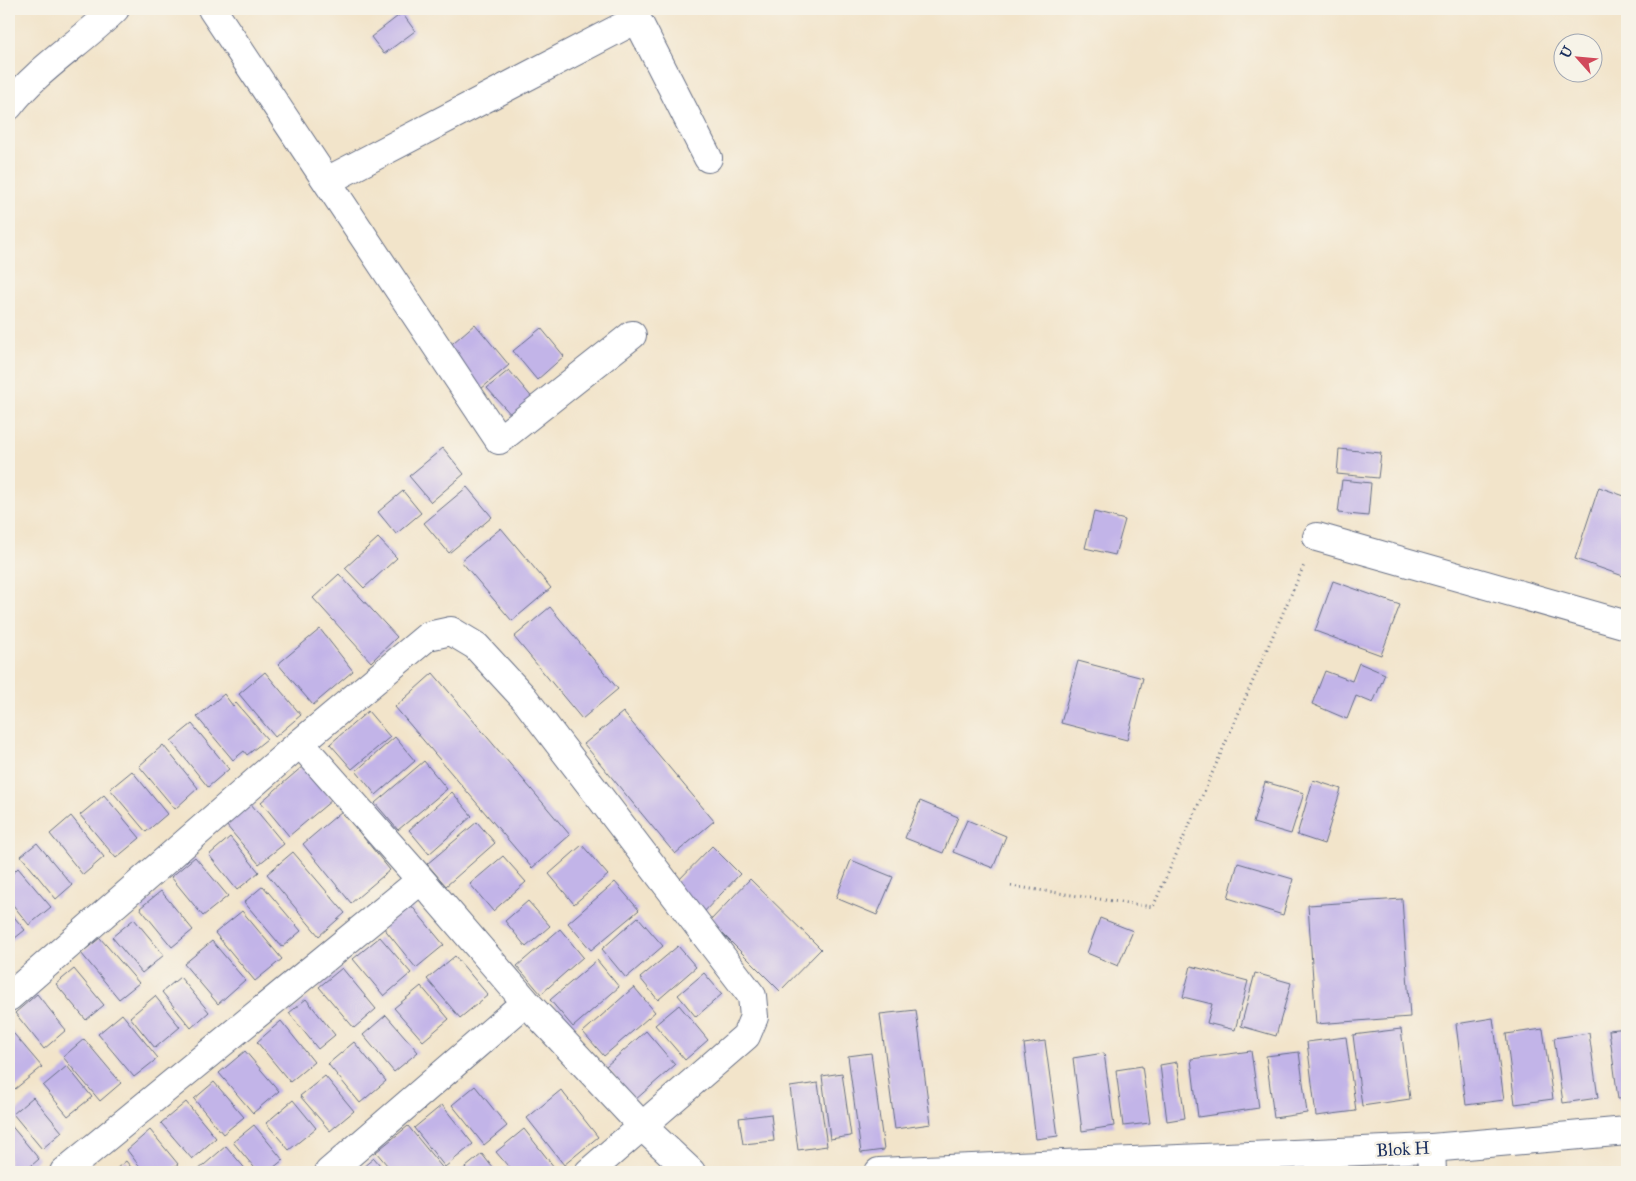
<svg xmlns="http://www.w3.org/2000/svg" width="1636" height="1181" font-family="'IM FELL Great Primer',serif">
<style>
.building{fill:#c2b4e8}
.lines{fill:none;stroke-linecap:round;stroke-linejoin:round}
.minor-casing{stroke:#666e84;stroke-width:30}
.tertiary-casing{stroke:#666e84;stroke-width:30}
.path{stroke:#666e84;stroke-width:3;stroke-dasharray:1 4;stroke-linecap:butt}
.minor{stroke:#fff;stroke-width:28}
.tertiary{stroke:#fff;stroke-width:28}
.labels{text-anchor:middle;dominant-baseline:central;stroke-width:5;stroke-linejoin:round;paint-order:stroke}
.street-label{font-size:18px;fill:#1b2f5e;stroke:#f7f3e8}
</style>
<rect width="100%" height="100%" fill="#f7f3e8"/>
<filter id="ink" filterUnits="userSpaceOnUse"><feTurbulence type="fractalNoise" baseFrequency=".02" numOctaves="2"/><feDisplacementMap in="SourceGraphic" scale="10" xChannelSelector="R" yChannelSelector="G"/><feConvolveMatrix kernelMatrix="1 2 1 2 8 2 1 2 1" color-interpolation-filters="sRGB"/></filter>
<filter id="wash" filterUnits="userSpaceOnUse"><feTurbulence type="fractalNoise" baseFrequency=".0096" numOctaves="4" result="noise"/><feDisplacementMap in="SourceGraphic" scale="20" xChannelSelector="R" yChannelSelector="G"/><feGaussianBlur stdDeviation="1.12" result="paint"/><feColorMatrix in="noise" values="0 0 0 0 0 0 0 0 0 0 0 0 0 0 0 0 0 1.4 0 .05"/><feComposite in="paint" operator="in"/></filter>
<g filter="url(#wash)">
<rect width="100%" height="100%" fill="#f2e4ca"/>
<g id="blocks">
<!-- building -->
<path class="building" d="M402 13 415 31 384 54 371 37Z
M475 324 509 365 481 389 447 348Z
M541 328 564 356 537 380 513 351Z
M509 370 534 400 513 417 487 388Z
M443 448 464 474 431 502 409 476Z
M1339 449 1381 453 1378 478 1337 474Z
M1342 480 1371 483 1368 516 1338 513Z
M467 487 492 517 449 553 424 523Z
M1599 487 1627 497V565L1623 576 1575 559Z
M403 491 421 513 396 534 378 512Z
M1094 512 1125 520 1115 555 1085 548Z
M501 528 551 588 512 621 461 561Z
M378 538 397 558 364 588 345 568Z
M339 574 397 637 371 662 313 598Z
M1333 581 1400 605 1381 655 1315 631Z
M550 607 618 689 582 719 514 637Z
M320 629 353 671 313 705 278 664Z
M1078 661 1143 678 1127 740 1061 723Z
M1359 663 1385 674 1373 703 1356 696 1347 719 1312 704 1325 671 1352 681Z
M265 672 301 715 275 737 239 694Z
M433 673 570 835 532 868 395 707Z
M224 694 233 706 236 703 267 739 247 755 244 751 233 760 197 717Z
M368 711 390 737 352 769 330 744Z
M623 712 714 821 675 854 584 744Z
M192 724 229 769 208 787 171 741Z
M395 737 415 761 376 795 356 771Z
M163 745 198 788 175 809 139 766Z
M424 761 447 789 398 830 375 803Z
M303 766 332 800 289 836 261 802Z
M132 771 167 814 146 832 110 789Z
M1313 780 1341 789 1324 844 1297 835Z
M1265 782 1304 793 1291 834 1253 823Z
M452 792 472 816 429 854 409 830Z
M104 795 140 838 116 858 80 815Z
M920 801 958 817 943 853 905 838Z
M251 804 284 844 259 864 226 825Z
M342 811 390 870 351 903 303 844Z
M71 816 104 857 83 875 50 834Z
M967 820 1006 836 993 868 953 852Z
M477 822 495 843 446 886 427 864Z
M230 837 259 872 237 890 209 855Z
M37 843 72 885 56 899 21 856Z
M582 845 608 875 574 904 549 874Z
M712 846 740 874 702 914 673 886Z
M293 852 345 913 319 936 267 874Z
M503 856 526 882 493 911 470 884Z
M195 857 228 896 203 916 171 877Z
M851 860 893 877 877 915 836 898Z
M1238 863 1293 879 1283 915 1228 898Z
M18 868 51 907 29 925 9 900V877Z
M750 879 821 949 780 991 710 921Z
M615 882 639 910 591 950 568 923Z
M263 886 301 931 282 947 244 902Z
M161 891 193 930 172 947 140 908Z
M1402 899 1410 1017 1316 1024 1308 905Z
M528 901 550 926 526 947 505 921Z
M410 904 444 945 416 968 383 927Z
M9 911 25 930 9 943Z
M242 911 282 959 255 981 215 933Z
M638 917 663 946 626 978 602 949Z
M1100 918 1133 931 1118 966 1087 953Z
M134 919 164 955 142 973 112 937Z
M560 929 583 957 541 994 517 966Z
M380 937 411 973 384 996 353 959Z
M100 938 139 983 119 999 81 953Z
M212 941 245 980 218 1004 184 964Z
M678 946 696 967 658 1000 640 978Z
M455 956 488 995 460 1018 427 979Z
M597 960 619 987 573 1027 550 1000Z
M1191 966 1248 981 1235 1030 1207 1023 1212 1004 1183 997Z
M342 968 376 1009 354 1028 319 987Z
M74 969 104 1005 86 1020 56 984Z
M704 973 722 994 696 1017 678 995Z
M1255 973 1291 983 1276 1036 1241 1026Z
M180 977 209 1012 191 1028 162 992Z
M421 986 449 1019 423 1041 394 1008Z
M634 987 655 1012 604 1056 583 1032Z
M37 994 66 1030 44 1049 15 1013Z
M155 996 180 1027 155 1048 130 1017Z
M306 999 335 1035 318 1049 289 1013Z
M679 1005 708 1040 685 1060 655 1025Z
M916 1010 931 1124 895 1129 880 1014Z
M122 1014 158 1058 134 1077 98 1034Z
M386 1015 418 1052 394 1072 363 1035Z
M1493 1018 1504 1100 1466 1105 1456 1024Z
M281 1021 314 1062 290 1082 257 1042Z
M9 1028 42 1067 15 1089 9 1082Z
M1627 1028V1098L1618 1099 1609 1030Z
M1401 1029 1410 1099 1362 1106 1353 1035Z
M1543 1029 1553 1099 1515 1104 1506 1034Z
M646 1031 675 1065 635 1100 606 1066Z
M1589 1033 1598 1098 1563 1103 1554 1038Z
M1346 1037 1356 1111 1316 1116 1307 1042Z
M84 1039 121 1083 100 1101 63 1057Z
M1045 1041 1058 1136 1036 1139 1024 1044Z
M354 1042 386 1081 360 1103 328 1064Z
M245 1051 279 1091 253 1113 219 1073Z
M1251 1051 1259 1108 1198 1117 1191 1059Z
M1299 1052 1307 1113 1274 1118 1266 1056Z
M871 1053 884 1150 861 1153 848 1056Z
M1104 1053 1114 1126 1082 1131 1073 1058Z
M1177 1062 1185 1118 1167 1121 1160 1065Z
M67 1066 92 1097 68 1116 43 1086Z
M1142 1066 1150 1123 1123 1126 1116 1070Z
M842 1073 851 1136 830 1139 822 1076Z
M325 1076 354 1111 330 1131 300 1096Z
M214 1082 244 1117 223 1134 194 1099Z
M818 1083 827 1146 798 1150 790 1087Z
M475 1086 507 1126 484 1145 452 1105Z
M561 1090 598 1137 564 1165 527 1118Z
M33 1097 62 1132 42 1149 13 1114Z
M293 1100 316 1128 289 1150 266 1123Z
M186 1102 216 1138 192 1159 161 1123Z
M442 1105 473 1144 445 1167 414 1128Z
M771 1114 774 1141 743 1144 739 1118Z
M9 1123 39 1159 24 1172H11L9 1169Z
M254 1125 283 1160 268 1172H258L233 1142Z
M408 1126 445 1171 444 1172H393L376 1152Z
M524 1129 558 1172H513L496 1152Z
M150 1130 178 1164 168 1172H144L127 1150Z
M226 1146 248 1172H199L197 1171Z
M482 1154 496 1172H460Z
M374 1158 386 1172H357Z
M126 1161 135 1172H112Z"/>
</g>
</g>
<g filter="url(#ink)">
<use href="#blocks" fill-opacity="0" stroke="#666e84" stroke-width="1"/>
<g class="lines">
<!-- minor casing -->
<g class="minor-casing">
<path id="minor" d="M212 9 499 440 632 335
M9 106C38 68 81 43 115 9
M327 181 637 19 708 158
M1317 537 1627 625
M300 743 421 880 526 1002 643 1127 691 1172
M9 997 300 743 428 636 451 631 476 646 524 698 752 996 754 1017 746 1036 589 1172
M1431 1148 1432 1172
M64 1172 421 880
M329 1172 526 1002"/>
</g>
<!-- tertiary casing -->
<g class="tertiary-casing">
<path id="tertiary" d="M879 1172 1431 1148 1627 1131"/>
</g>
<!-- path -->
<path class="path" d="M1011 886 1153 907 1305 563"/>
<!-- minor -->
<use href="#minor" class="minor"/>
<!-- tertiary -->
<use href="#tertiary" class="tertiary"/>
</g>
</g>
<g class="labels">
<!-- street labels -->
<g class="street-label">
<text transform="translate(1403 1149) rotate(-3)">Blok H</text>
</g>
</g>
<!-- margin -->
<rect width="1636" height="1181" fill="none" stroke="#f7f3e8" stroke-width="30"/>
<!-- north arrow -->
<g transform="translate(1578 58) rotate(297)"><circle r="24" fill="#f7f3e8" stroke="#9fa5b1"/>
<path d="M0-4L9 19L0 12L-9 19Z" fill="#d1495b"/>
<text y="-8" font-size="14" font-weight="bold" text-anchor="middle" fill="#1b2f5e">U</text>
</g>
</svg>
